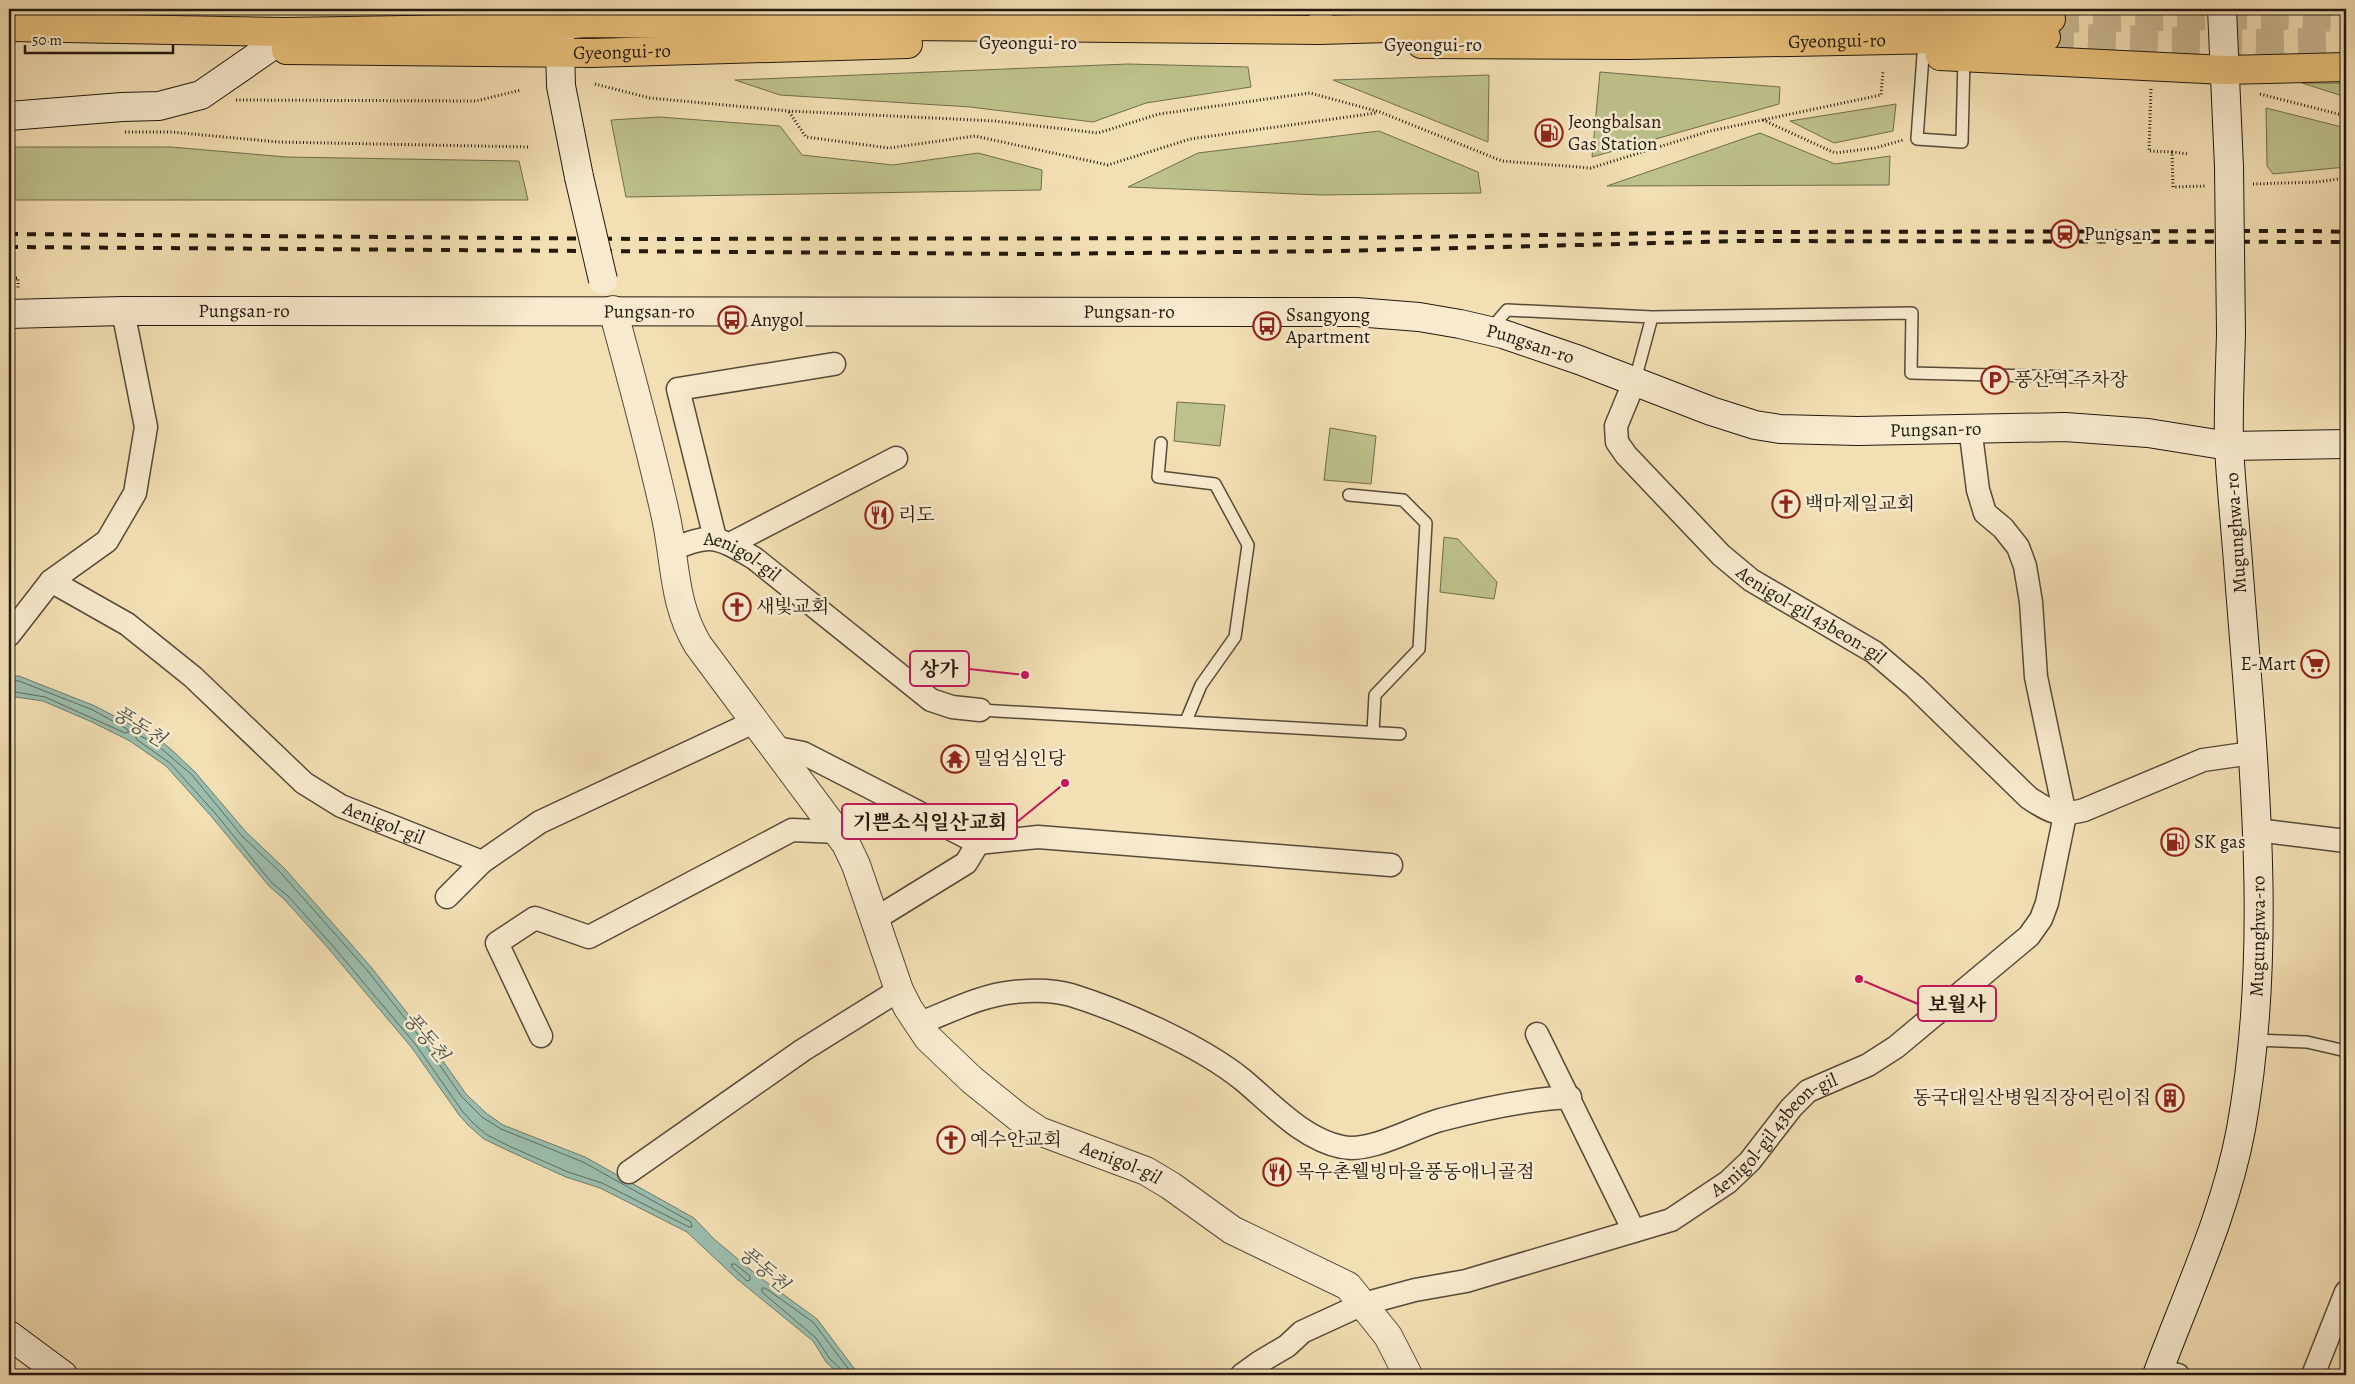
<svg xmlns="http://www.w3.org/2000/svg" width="2355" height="1384" font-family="Alegreya,'Noto Serif KR',serif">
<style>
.green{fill:#bdc18b;stroke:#706d4d}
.water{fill:#9bbdad;stroke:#6b7b6e}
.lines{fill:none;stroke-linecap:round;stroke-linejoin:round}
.shore{stroke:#5e6b5e;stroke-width:1}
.primary-tunnel{stroke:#c8b792;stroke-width:28;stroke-dasharray:28 14;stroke-linecap:butt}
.service-casing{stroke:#564a38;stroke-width:14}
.minor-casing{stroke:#564a38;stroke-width:25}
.tertiary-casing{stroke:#564a38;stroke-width:30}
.secondary-casing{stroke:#22190f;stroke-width:30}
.primary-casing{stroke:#22190f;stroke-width:30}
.path{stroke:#22190f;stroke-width:3;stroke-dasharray:1 2.5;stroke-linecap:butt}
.service{stroke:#f7eace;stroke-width:11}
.minor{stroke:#f7eace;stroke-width:22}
.tertiary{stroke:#f7eace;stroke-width:28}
.secondary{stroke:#f7eace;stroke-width:28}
.primary{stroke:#e9c07a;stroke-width:28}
.rail{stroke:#22190f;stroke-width:4;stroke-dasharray:9 9;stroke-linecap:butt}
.secondary-bridge-casing{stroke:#22190f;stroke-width:30;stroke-linecap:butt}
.secondary-bridge{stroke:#f7eace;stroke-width:28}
.labels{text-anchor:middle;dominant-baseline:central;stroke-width:5;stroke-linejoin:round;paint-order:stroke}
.street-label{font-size:19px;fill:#22190f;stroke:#f7eace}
.poi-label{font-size:19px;fill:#22190f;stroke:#f7eace;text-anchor:start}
.water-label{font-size:20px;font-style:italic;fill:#4c5246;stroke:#f7eace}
.leader{fill:none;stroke:#c2185b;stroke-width:2}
.callout-dot{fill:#c2185b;stroke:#f7eace;stroke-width:2}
.callout{fill:#f7eace;stroke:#c2185b;stroke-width:2}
.callout-label{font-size:20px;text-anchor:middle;font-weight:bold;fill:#22190f}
</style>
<rect width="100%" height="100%" fill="#f2dfb3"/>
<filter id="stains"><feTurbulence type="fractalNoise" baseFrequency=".004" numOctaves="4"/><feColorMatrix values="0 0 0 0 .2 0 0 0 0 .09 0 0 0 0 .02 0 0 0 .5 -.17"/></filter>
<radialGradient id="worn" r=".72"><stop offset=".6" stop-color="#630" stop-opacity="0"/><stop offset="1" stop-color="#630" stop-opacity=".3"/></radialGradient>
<!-- green -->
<path class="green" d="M1128 64 1248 67 1251 87 1146 103 1093 122 970 107 780 95 735 80Z
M1600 72 1780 87 1779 104 1592 157Z
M1489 75 1488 142 1333 80Z
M2302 83H2346V97Z
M1896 104 1893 131 1834 143 1790 121Z
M2266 108 2346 128V167L2273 174 2267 166Z
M659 117 780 126 802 155 893 165 978 153 1042 170 1041 190 626 197 611 120Z
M1379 131 1478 172 1481 193 1321 195 1128 187 1198 153Z
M1760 133 1835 164 1890 156 1889 185 1607 186Z
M19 147H171L286 157 519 161 528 200H9V148Z
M1177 402 1225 405 1220 446 1174 441Z
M1330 428 1376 436 1371 484 1324 480Z
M1444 537 1458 539 1497 582 1494 599 1440 592Z"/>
<!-- water -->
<path class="water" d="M9 676H19L95 706 160 740 175 753 195 772 246 832 285 869 371 967 426 1037 466 1094 486 1113 503 1125 585 1157 694 1218 714 1239 758 1276 817 1319 859 1375H840L826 1362 813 1341 737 1279 687 1232 600 1188 566 1177 509 1151 484 1139 469 1126 459 1115 412 1048 328 948 284 899 269 886 211 816 166 766 130 741 92 722 43 701 9 696Z"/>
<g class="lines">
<!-- shore -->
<path class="shore" d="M9 680 19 681 93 710 127 729 129 732 125 733 45 697 9 691
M139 735 157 745 192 775 242 836 281 873 367 970 422 1040 462 1097 482 1117 501 1129 583 1162 691 1222 692 1227H689L602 1183 568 1172 511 1147 487 1135 473 1123 463 1112 416 1045 332 945 288 896 272 883 215 813 170 763 136 739V736Z
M732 1264H735L750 1276V1280L747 1281 732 1267Z
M843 1375 842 1370 830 1359 816 1338 762 1292V1288H765L813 1322 853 1375"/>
<!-- primary-tunnel -->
<path class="primary-tunnel" d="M2051 19 2272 15 2346 18
M2046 37 2267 43 2346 41"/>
<!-- service casing -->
<g class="service-casing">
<path id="service" d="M1923 55 1917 139 1962 142 1964 57
M1489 331 1507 310 1652 317
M1635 380 1652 317 1912 313 1911 373 2078 377
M1161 443 1158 477 1215 484 1248 545 1235 637 1201 685 1186 721
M1349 495 1403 500 1426 523 1419 649 1375 695 1373 732
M980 710 1400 734
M2253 1040 2307 1042 2346 1051"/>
</g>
<!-- minor casing -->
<g class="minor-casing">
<g id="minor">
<path d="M1320 30 1321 9"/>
<path id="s1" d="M1635 380 1616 426 1617 442 1626 455 1721 555 1751 580 1874 652 1915 687 2029 798C2051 812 2057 817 2084 810L2203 760 2252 753"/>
<path d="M715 538 678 389 834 364"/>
<path d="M730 544 896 458"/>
<path id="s2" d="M670 550C712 533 716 536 754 558L931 700 952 707 980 710"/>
<path id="s3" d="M51 581 127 624 193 677 304 783 341 806 482 862 540 822 756 721"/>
<path d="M9 635 51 581 107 541 135 493 146 427 123 311"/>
<path d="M777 748 803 753 978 843 1038 837 1391 865"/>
<path d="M2257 830 2346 841"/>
<path d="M447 897 482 862"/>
<path d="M875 919 966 863 978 843"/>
<path d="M918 1024C949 1012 981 995 1014 992 1032 990 1054 990 1071 995 1123 1011 1201 1046 1243 1080 1273 1105 1303 1139 1342 1147 1371 1153 1412 1128 1440 1120 1482 1109 1526 1099 1570 1097"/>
<path d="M1537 1034 1634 1231"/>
<path d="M541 1036 497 943 535 918 589 937 792 830 839 832"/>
<path d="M629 1172 803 1050 899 990"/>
<path d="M2159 1371 2178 1375"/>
<path id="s4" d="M1242 1375 1260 1362 1287 1346 1302 1332 1363 1304 1415 1290 1466 1281 1671 1220 1728 1182 1750 1161 1791 1108 1808 1091 1868 1065 1896 1047 2029 936 2041 919 2047 903 2065 815 2036 677 2031 602 2025 566 2018 547 2003 528 1985 513 1978 490 1970 427"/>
<path d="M2313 1375 2346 1292"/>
</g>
</g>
<!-- tertiary casing -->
<g class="tertiary-casing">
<g id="tertiary">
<path id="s5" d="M613 310C631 377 650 445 665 513 676 560 672 602 698 645L846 844 856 865 899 990 908 1008 928 1038 972 1080 1018 1117 1039 1131 1146 1171 1171 1186 1232 1230 1348 1286 1388 1336 1408 1375"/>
</g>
</g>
<!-- secondary casing -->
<g class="secondary-casing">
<g id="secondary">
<path d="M559 9 561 86 579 177"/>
<path d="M2222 9 2229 167"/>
<path d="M9 116 122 107 159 106 201 95 266 50"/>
<path id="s6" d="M9 314 123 311 1356 312 1419 317 1460 324 1503 334 1579 360 1711 411 1755 425 1780 429 1858 431 2065 427 2148 433 2229 446 2346 444"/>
<path d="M9 1335 63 1375"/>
<path id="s7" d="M2157 1375C2187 1294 2225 1215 2241 1129 2275 942 2252 750 2238 562 2235 523 2231 485 2229 446 2228 409 2230 371 2231 334"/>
</g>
</g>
<!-- primary casing -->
<g class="primary-casing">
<g id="primary">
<path d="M9 27 285 32 520 28 587 23 1320 30 1627 21 2051 19"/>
<path id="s8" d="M1421 44 1628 45 2046 37"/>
<path id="s9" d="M286 50 591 53 908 44"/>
<path d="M1940 56 2225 70 2346 67"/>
</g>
</g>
<!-- path -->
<path class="path" d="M595 84 650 98 789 111 995 121 1098 133 1159 114 1310 93 1380 112 1502 161 1591 168 1710 131 1881 95 1883 71
M2151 89 2149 151 2172 152 2173 187 2206 186
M2260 94 2346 116
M236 100 476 101 521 90
M789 112 806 137 889 148 975 136 1108 165 1190 139 1376 113
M1763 120 1835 153 1875 148 1903 140
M125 132H171L278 142 529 147
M2172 152 2188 154
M2253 184 2317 182 2346 178
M9 278H18V288"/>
<!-- service -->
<use href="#service" class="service"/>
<!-- minor -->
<use href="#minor" class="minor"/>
<!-- tertiary -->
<use href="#tertiary" class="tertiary"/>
<!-- secondary -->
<use href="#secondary" class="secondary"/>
<!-- primary -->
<use href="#primary" class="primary"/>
<!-- rail -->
<path class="rail" d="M9 234 640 239 1345 238 1741 232 2312 231 2346 232
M9 247 1033 254 1338 251 1740 241 2346 242"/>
<!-- secondary-bridge casing -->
<g class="secondary-bridge-casing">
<path id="secondary-bridge" d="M2229 167 2231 334
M579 177 603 280"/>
</g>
<!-- secondary-bridge -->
<use href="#secondary-bridge" class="secondary-bridge"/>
</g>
<!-- icons -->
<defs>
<g id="fuel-ring" transform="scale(1.4375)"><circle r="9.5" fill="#f7eace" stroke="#8f2418" stroke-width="1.5"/><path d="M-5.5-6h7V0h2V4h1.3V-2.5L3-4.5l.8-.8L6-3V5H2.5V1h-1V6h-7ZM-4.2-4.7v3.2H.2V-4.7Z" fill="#8f2418"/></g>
<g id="station-ring" transform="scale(1.4375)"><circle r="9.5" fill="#f7eace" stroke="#8f2418" stroke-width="1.5"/><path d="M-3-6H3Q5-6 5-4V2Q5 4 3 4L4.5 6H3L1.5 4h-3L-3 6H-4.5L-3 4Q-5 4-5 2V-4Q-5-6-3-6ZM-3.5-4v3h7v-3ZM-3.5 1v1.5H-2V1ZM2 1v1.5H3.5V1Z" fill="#8f2418"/></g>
<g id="bus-ring" transform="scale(1.4375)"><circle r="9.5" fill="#f7eace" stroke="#8f2418" stroke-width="1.5"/><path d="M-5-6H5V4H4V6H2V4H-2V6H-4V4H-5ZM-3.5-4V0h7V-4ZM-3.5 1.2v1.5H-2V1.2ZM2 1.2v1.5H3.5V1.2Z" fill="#8f2418"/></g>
<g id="parking-ring" transform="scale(1.4375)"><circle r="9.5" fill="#f7eace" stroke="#8f2418" stroke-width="1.5"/><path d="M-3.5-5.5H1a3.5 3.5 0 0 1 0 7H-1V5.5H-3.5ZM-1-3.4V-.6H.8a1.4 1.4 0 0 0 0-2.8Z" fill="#8f2418"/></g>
<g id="church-ring" transform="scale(1.4375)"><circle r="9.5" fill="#f7eace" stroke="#8f2418" stroke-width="1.5"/><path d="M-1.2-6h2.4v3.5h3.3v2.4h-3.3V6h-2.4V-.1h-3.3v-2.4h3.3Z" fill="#8f2418"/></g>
<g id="restaurant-ring" transform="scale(1.4375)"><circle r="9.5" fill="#f7eace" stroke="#8f2418" stroke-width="1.5"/><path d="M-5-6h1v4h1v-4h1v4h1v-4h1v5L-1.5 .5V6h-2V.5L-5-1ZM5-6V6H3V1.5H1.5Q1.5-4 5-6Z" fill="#8f2418"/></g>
<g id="supermarket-ring" transform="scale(1.4375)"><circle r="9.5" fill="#f7eace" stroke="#8f2418" stroke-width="1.5"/><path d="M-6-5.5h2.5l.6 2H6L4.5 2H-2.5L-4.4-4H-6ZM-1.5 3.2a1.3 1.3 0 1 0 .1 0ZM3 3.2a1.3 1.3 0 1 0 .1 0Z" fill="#8f2418"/></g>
<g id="temple-ring" transform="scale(1.4375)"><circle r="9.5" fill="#f7eace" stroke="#8f2418" stroke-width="1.5"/><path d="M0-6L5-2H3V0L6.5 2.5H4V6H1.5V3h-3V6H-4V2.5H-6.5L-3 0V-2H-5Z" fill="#8f2418"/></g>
<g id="building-ring" transform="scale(1.4375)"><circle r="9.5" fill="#f7eace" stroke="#8f2418" stroke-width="1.5"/><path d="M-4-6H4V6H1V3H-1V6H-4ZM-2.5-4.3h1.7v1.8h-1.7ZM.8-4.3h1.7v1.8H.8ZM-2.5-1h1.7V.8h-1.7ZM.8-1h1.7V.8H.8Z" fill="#8f2418"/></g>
</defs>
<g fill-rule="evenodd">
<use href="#fuel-ring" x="1549" y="133"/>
<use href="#station-ring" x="2065" y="234"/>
<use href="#bus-ring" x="732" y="320"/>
<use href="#bus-ring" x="1267" y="326"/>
<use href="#parking-ring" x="1995" y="380"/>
<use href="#church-ring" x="1786" y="504"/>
<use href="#restaurant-ring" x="879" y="515"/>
<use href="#church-ring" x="737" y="607"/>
<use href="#supermarket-ring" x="2315" y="664"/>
<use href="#temple-ring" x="955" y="759"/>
<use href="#fuel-ring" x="2175" y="842"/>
<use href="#building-ring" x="2170" y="1098"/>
<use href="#church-ring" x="951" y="1140"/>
<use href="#restaurant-ring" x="1277" y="1172"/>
</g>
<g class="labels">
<!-- street labels -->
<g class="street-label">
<text stroke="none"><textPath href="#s8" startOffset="416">Gyeongui-ro</textPath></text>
<text x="1028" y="43">Gyeongui-ro</text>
<text x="1433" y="45">Gyeongui-ro</text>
<text stroke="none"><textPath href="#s9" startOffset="336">Gyeongui-ro</textPath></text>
<text stroke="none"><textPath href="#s6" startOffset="235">Pungsan-ro</textPath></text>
<text stroke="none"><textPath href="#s6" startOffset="640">Pungsan-ro</textPath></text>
<text stroke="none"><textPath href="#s6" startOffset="1120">Pungsan-ro</textPath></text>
<text stroke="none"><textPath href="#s6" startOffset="1525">Pungsan-ro</textPath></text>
<text stroke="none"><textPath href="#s6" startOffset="1945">Pungsan-ro</textPath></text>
<text transform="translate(2236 533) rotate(-94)">Mugunghwa-ro</text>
<text stroke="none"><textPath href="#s2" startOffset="78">Aenigol-gil</textPath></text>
<text stroke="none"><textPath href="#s1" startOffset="328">Aenigol-gil 43beon-gil</textPath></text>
<text stroke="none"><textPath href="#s3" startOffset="415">Aenigol-gil</textPath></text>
<text stroke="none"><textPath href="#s7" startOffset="454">Mugunghwa-ro</textPath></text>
<text stroke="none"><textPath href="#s4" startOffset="596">Aenigol-gil 43beon-gil</textPath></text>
<text stroke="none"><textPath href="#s5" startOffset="1039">Aenigol-gil</textPath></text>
</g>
<!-- poi labels -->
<g class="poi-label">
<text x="1568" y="122">Jeongbalsan<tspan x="1568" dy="22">Gas Station</tspan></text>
<text x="2084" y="234">Pungsan</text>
<text x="1286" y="315">Ssangyong<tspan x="1286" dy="22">Apartment</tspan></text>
<text x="751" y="320">Anygol</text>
<text x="2014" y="380">풍산역 주차장</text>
<text x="1805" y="504">백마제일교회</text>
<text x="898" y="515">리도</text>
<text x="756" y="607">새빛교회</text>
<text x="2296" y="664" text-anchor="end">E-Mart</text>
<text x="974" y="759">밀엄심인당</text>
<text x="2194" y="842">SK gas</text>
<text x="2151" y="1098" text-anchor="end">동국대일산병원직장어린이집</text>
<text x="970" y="1140">예수안교회</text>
<text x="1296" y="1172">목우촌웰빙마을풍동애니골점</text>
</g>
<!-- water labels -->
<g class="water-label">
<text transform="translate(139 726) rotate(32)">풍동천</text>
<text transform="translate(426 1037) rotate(50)">풍동천</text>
<text transform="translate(764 1269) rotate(41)">풍동천</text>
</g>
</g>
<!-- callouts -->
<path class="leader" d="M1025 675L969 669M1065 783L1017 822M1859 979L1918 1004"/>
<g class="callout-dot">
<circle cx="1025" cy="675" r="5"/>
<circle cx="1065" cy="783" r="5"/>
<circle cx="1859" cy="979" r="5"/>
</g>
<g class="callout">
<rect x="910" y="651" width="59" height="35" rx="5"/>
<rect x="842" y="804" width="175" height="35" rx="5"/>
<rect x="1918" y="986" width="78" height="35" rx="5"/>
</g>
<g class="callout-label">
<text x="939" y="676">상가</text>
<text x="930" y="829">기쁜소식일산교회</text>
<text x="1957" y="1011">보월사</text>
</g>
<!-- margin -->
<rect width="2355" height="1384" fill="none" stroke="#f2dfb3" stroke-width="30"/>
<rect x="10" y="10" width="2335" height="1364" fill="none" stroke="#22190f" stroke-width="2.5"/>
<rect x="15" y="15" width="2325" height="1354" fill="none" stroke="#22190f"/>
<!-- scale -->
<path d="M25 45v8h148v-8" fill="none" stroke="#22190f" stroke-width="2.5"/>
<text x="32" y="45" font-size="15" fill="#22190f" stroke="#f7eace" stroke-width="4" paint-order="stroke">50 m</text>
<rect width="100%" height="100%" filter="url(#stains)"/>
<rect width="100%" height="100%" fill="url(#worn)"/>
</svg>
